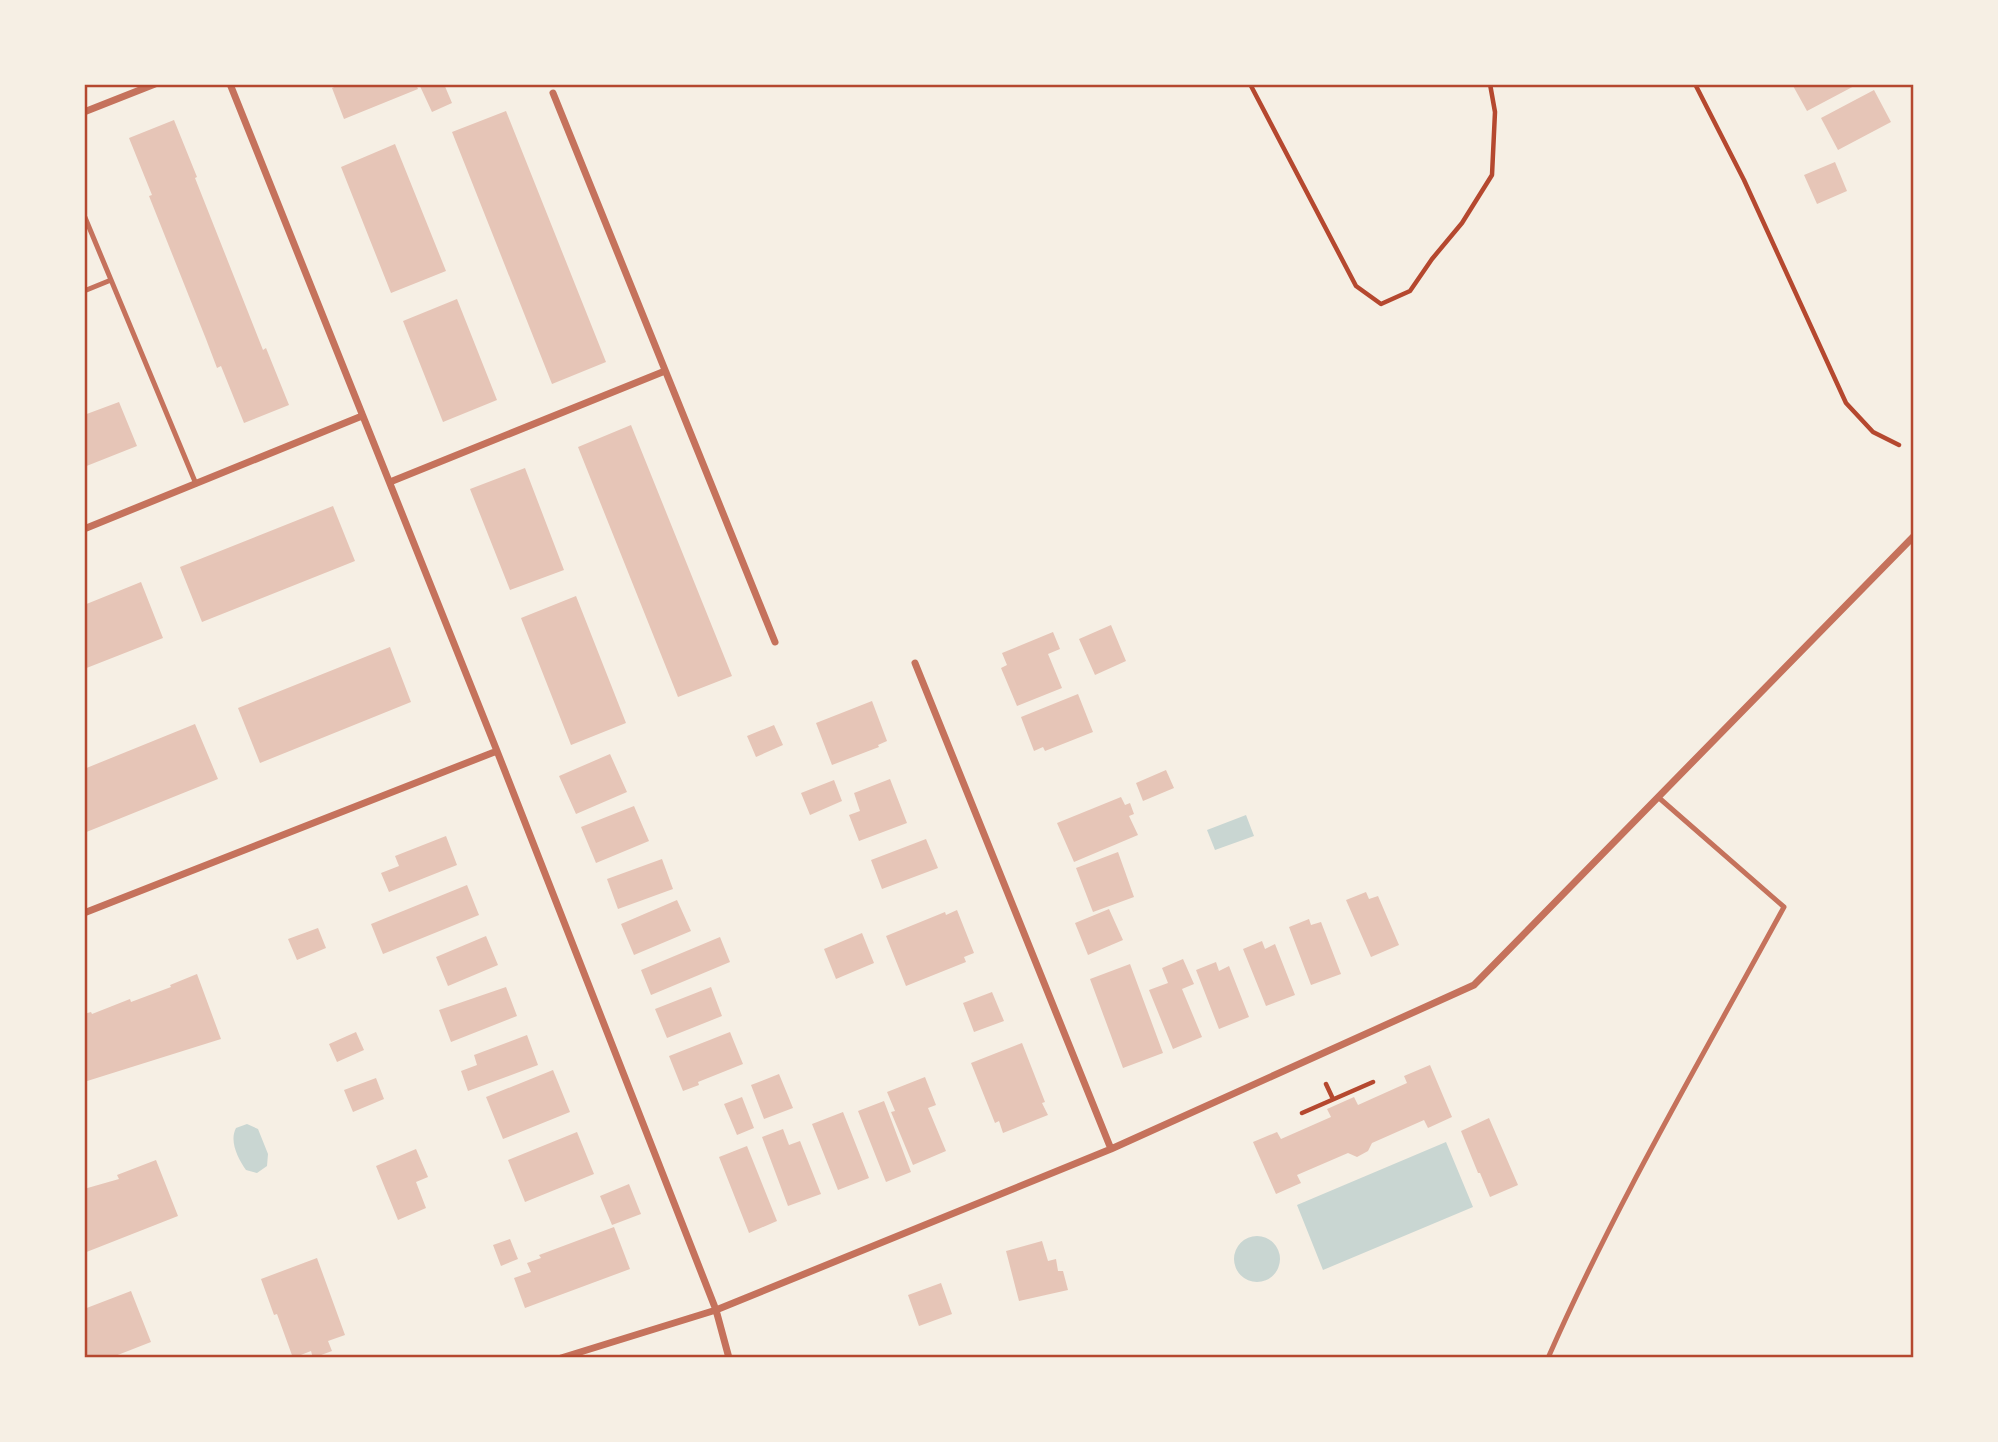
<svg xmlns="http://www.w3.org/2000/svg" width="1998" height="1442" font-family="Inter,sans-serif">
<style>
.water{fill:#c9d6d2}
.building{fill:#e6c5b7}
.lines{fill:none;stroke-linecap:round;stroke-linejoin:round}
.path{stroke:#b5482f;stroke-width:4.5}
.service{stroke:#c5725c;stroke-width:5}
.minor{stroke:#c5725c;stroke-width:7}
.neatline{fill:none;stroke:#b5482f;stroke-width:2.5}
</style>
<rect width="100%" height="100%" fill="#f6efe4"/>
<!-- water -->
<path class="water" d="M1246 815 1254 836 1215 850 1207 830Z
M247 1124 258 1129 268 1154 267 1166 257 1173 246 1170C238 1159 229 1141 236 1128Z
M1446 1142 1473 1207 1323 1270 1297 1205Z
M1234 1259a23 23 0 1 1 46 0a23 23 0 1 1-46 0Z"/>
<!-- building -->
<path class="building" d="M341 84H416L418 89 344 119 332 88Z
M419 84H444L452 103 432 112Z
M1792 84H1858L1807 111Z
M1874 90 1891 122 1838 150 1821 118Z
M506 111 606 362 552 384 452 132Z
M174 120 197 177 195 178 263 350 266 348 289 405 244 423 221 366 217 368 206 339 149 196 152 195 129 138Z
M395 144 446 271 391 293 341 167Z
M1835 162 1847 191 1817 204 1804 175Z
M457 299 497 400 443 422 403 321Z
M119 402 137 446 84 467V415Z
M631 425 732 676 678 697 578 447Z
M525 468 564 570 510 590 470 489Z
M333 506 355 561 202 622 180 567Z
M141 582 163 638 84 669V605Z
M576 596 626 723 571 745 521 618Z
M1111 625 1126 661 1095 675 1079 639Z
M1053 632 1060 649 1048 654 1062 688 1017 706 1001 668 1007 665 1002 653Z
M390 647 411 702 260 763 238 708Z
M1078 694 1093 732 1045 751 1043 747 1034 751 1021 717Z
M872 701 887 741 878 745 879 747 832 765 816 723Z
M195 724 218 779 84 833V769Z
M774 725 783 745 756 757 747 736Z
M610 754 627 792 576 814 559 776Z
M1166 770 1174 788 1143 801 1136 783Z
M890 779 907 823 859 841 849 815 860 811 854 793Z
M834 780 842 801 810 815 801 793Z
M1121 797 1125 805 1130 803 1134 814 1129 816 1138 835 1074 862 1057 823Z
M634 806 649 841 596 863 581 827Z
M446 836 457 865 389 892 381 873 399 866 395 856Z
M926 839 938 868 882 889 871 860Z
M1118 852 1134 897 1093 912 1076 868Z
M662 859 673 889 618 909 607 879Z
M467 885 479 915 383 954 371 924Z
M1366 892 1369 899 1378 896 1399 945 1371 957 1346 900Z
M677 900 691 931 634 955 621 924Z
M1109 909 1123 940 1088 955 1075 923Z
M957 910 974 953 964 957 966 962 906 986 886 936 945 912 946 915Z
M1309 919 1311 925 1321 922 1341 974 1311 985 1289 927Z
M318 928 326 948 297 960 288 939Z
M862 933 874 963 836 979 824 949Z
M486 936 498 965 448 986 436 957Z
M720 937 730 962 651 995 641 970Z
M1262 941 1265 949 1275 944 1295 995 1266 1006 1243 949Z
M1183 959 1194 984 1182 989 1202 1037 1173 1049 1149 990 1168 983 1162 968Z
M1216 962 1219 971 1229 966 1249 1017 1219 1029 1196 970Z
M1130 964 1163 1053 1123 1068 1090 979Z
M197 974 221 1039 84 1082V1014L91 1012 92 1014 130 999 131 1002 171 987 170 985Z
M506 987 517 1016 451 1042 439 1010Z
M711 987 722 1016 667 1038 655 1009Z
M992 992 1004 1021 974 1032 963 1003Z
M356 1032 364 1050 337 1062 329 1044Z
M730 1032 743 1064 698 1082 699 1085 683 1091 669 1056Z
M527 1035 538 1065 468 1091 461 1071 477 1065 474 1055Z
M1022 1043 1045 1102 1042 1103 1048 1115 1003 1133 999 1121 995 1123 971 1063Z
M1430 1065 1452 1117 1428 1128 1424 1120 1372 1143 1368 1151 1357 1157 1348 1153 1297 1175 1301 1183 1276 1194 1253 1142 1277 1132 1281 1139 1331 1117 1327 1109 1354 1097 1358 1105 1407 1083 1404 1076Z
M553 1070 570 1112 503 1139 486 1097Z
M779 1074 793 1108 764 1119 751 1085Z
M925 1077 936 1105 928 1108 946 1151 913 1165 891 1112 895 1111 887 1092Z
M376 1078 384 1099 353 1112 344 1090Z
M742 1097 754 1128 737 1135 724 1104Z
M884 1101 911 1172 886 1182 858 1111Z
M843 1112 869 1178 838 1190 812 1124Z
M1489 1118 1518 1185 1490 1197 1480 1173H1478L1461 1131Z
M783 1129 789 1145 800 1141 821 1194 788 1206 762 1137Z
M577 1132 594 1174 525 1202 508 1160Z
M747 1146 777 1221 749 1233 719 1157Z
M416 1149 428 1177 416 1182 426 1208 398 1220 376 1166Z
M156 1160 178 1216 84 1253V1189L119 1179 117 1175Z
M629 1184 641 1214 612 1225 600 1196Z
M614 1227 630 1269 525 1308 514 1278 531 1272 527 1263 541 1258 539 1255Z
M510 1239 518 1259 501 1266 493 1245Z
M1042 1241 1048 1261 1056 1259 1058 1271H1063L1068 1290 1019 1301 1006 1251Z
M317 1258 345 1335 328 1341 332 1351 313 1358 311 1351 293 1358 277 1314 274 1315 261 1279Z
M941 1283 952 1314 919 1326 908 1295Z
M131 1291 151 1342 110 1358H84V1309Z"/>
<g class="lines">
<!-- path -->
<path class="path" d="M1250 84 1356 286 1381 304 1410 291 1432 259 1462 223 1492 175 1495 112 1490 84
M1695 84 1744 180 1846 403 1873 432 1899 445
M1326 1084 1333 1099
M1302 1113 1373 1082"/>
<!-- service -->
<path class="service" d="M84 215 196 484
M84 291 111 280
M1548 1358C1616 1203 1703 1056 1784 907L1658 797"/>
<!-- minor -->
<path class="minor" d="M230 84 497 751 716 1310 729 1358
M553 93 775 642
M84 112 155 84
M390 482 665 371
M84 529 362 416
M915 663 1111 1149
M84 913 497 751
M561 1358 716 1310 1111 1149 1474 985 1914 536"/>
</g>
<!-- border -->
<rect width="1998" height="1442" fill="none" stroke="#f6efe4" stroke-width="172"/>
<rect x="86" y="86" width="1826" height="1270" class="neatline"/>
</svg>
